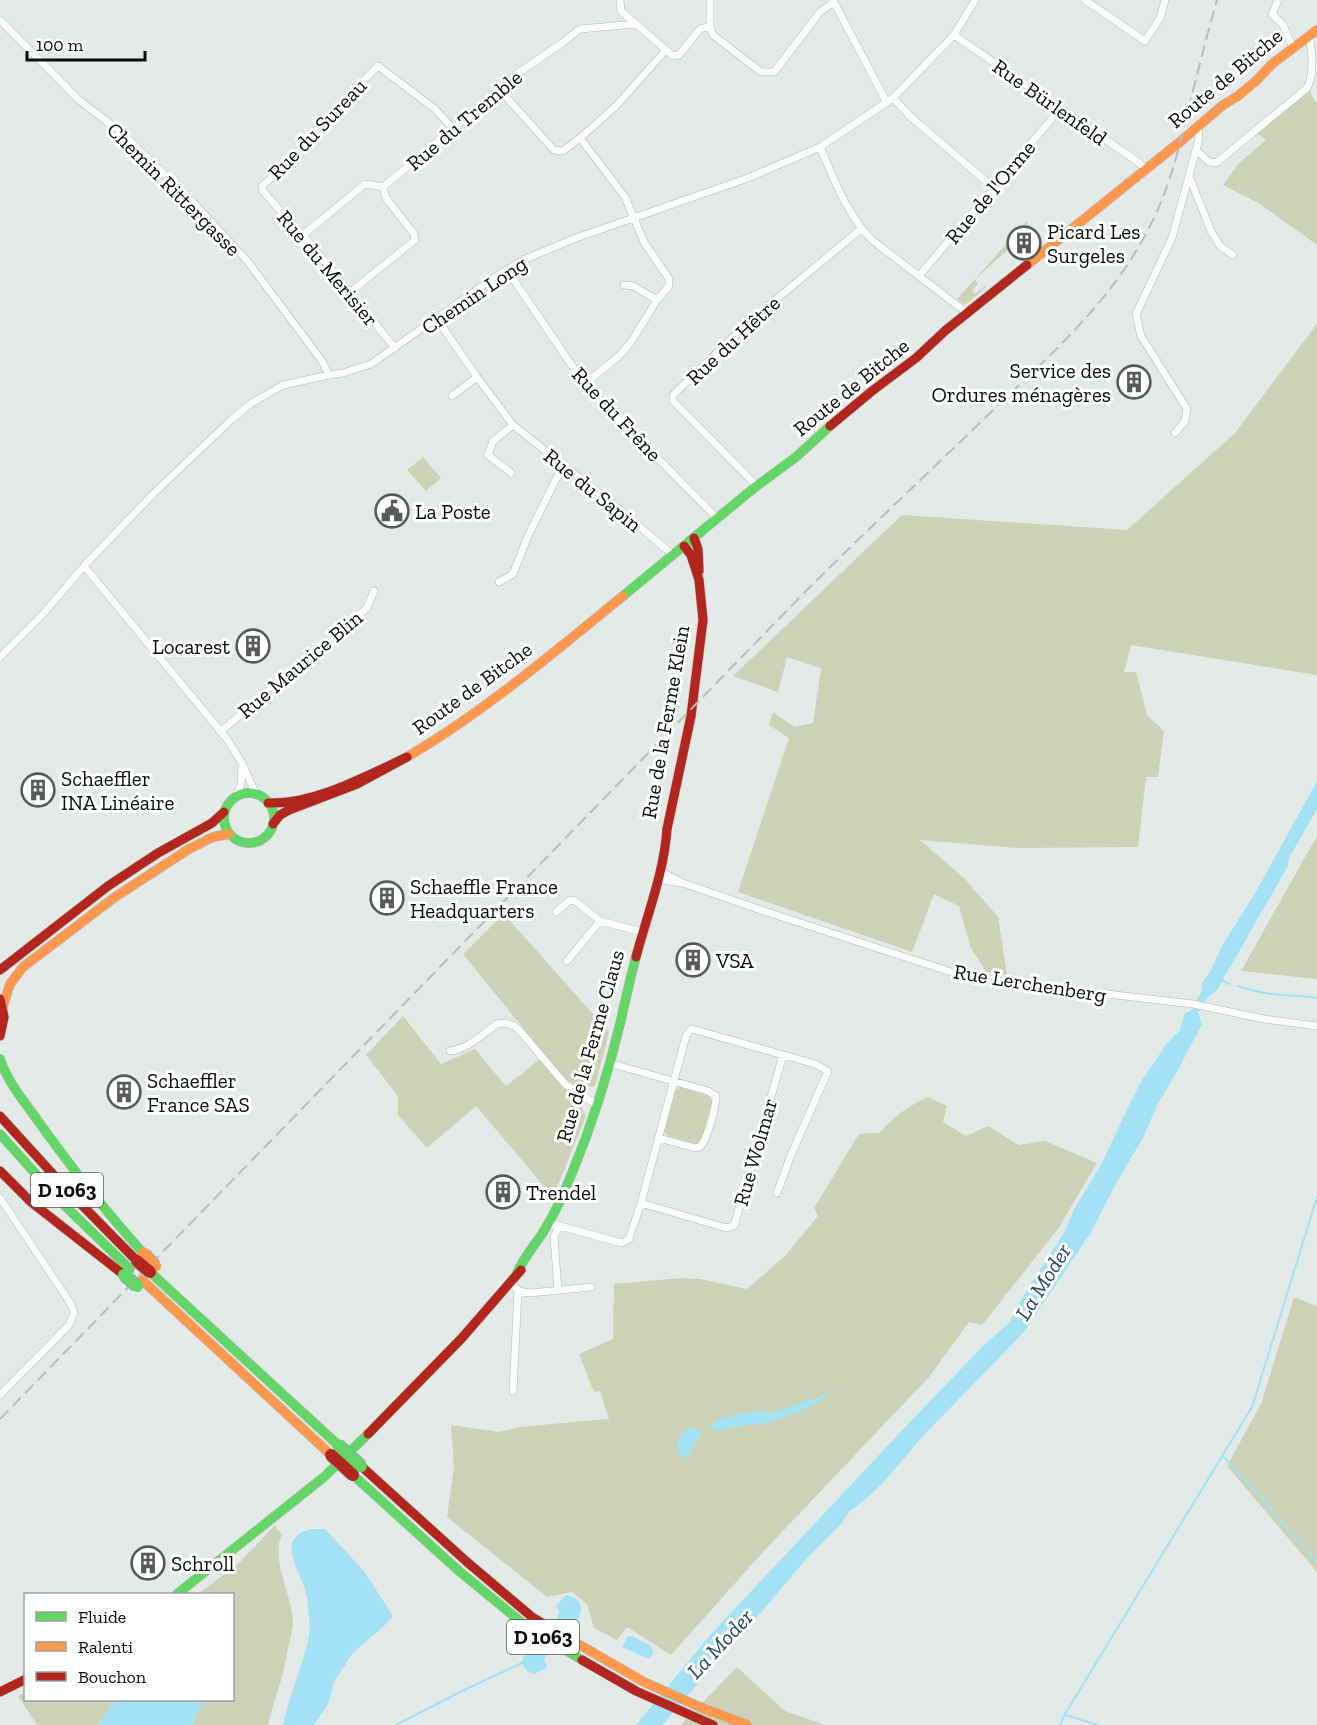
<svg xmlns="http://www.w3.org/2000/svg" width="1317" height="1725" font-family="'Zilla Slab',serif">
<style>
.green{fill:#cdd1b7}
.water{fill:#a3e2f4}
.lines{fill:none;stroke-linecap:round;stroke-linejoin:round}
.stream{stroke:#a3e2f4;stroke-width:2}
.street-casing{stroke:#b3b8b6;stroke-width:8}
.fast-casing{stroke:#b3b8b6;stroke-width:10}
.slow-casing{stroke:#b3b8b6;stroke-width:10}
.jam-casing{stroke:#b3b8b6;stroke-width:10}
.street{stroke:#fbfcfb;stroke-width:7}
.fast{stroke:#63d668;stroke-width:9}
.slow{stroke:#ff974d;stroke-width:9}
.jam{stroke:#b3261e;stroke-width:9}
.rail{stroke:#babcbb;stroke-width:2;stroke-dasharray:12 6;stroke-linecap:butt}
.fast-bridge-casing{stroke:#92aba9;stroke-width:14;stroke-linecap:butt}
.slow-bridge-casing{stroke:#92aba9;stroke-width:14;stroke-linecap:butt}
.jam-bridge-casing{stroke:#92aba9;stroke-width:14;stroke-linecap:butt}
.fast-bridge{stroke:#63d668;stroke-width:12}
.slow-bridge{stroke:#ff974d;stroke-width:12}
.jam-bridge{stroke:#b3261e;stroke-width:12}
.labels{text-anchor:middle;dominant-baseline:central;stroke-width:6;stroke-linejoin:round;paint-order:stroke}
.shield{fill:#fff;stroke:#535655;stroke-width:1.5}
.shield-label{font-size:20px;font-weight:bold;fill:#090e0c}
.street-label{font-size:21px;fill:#090e0c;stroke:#fff}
.poi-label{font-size:21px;fill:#090e0c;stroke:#fff;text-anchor:start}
.water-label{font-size:22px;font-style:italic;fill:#254d59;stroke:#fff}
</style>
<rect width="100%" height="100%" fill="#e4eae7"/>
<!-- green -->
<path class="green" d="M1310 90 1315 102H1317V245L1260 204 1223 185 1239 163 1266 140 1256 133Z
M1027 221 1028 222 1024 228 1026 231 1008 247 1009 249 975 279 978 284 972 290 975 294 985 286 986 287 965 305 957 299Z
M1317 324V675L1131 645 1124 672H1136L1147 715 1164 731 1158 777H1146L1138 847 1017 848 920 840 965 879 998 917 1007 975 986 972 971 948 959 906 934 894 912 952 738 892 789 738 769 725 773 712 794 727 813 723 821 668 787 657 778 692 733 676 902 515 1127 530 1235 433Z
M423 457 441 478 426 491 407 470Z
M1317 836V979L1241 971Z
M504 914 609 1032 595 1086 583 1088 578 1099 586 1116 553 1197 476 1106 427 1148 398 1115V1096L366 1055 403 1016 441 1064 475 1049 506 1086 545 1055 463 954Z
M680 1087 709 1096 712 1101 701 1141 696 1144 667 1136 664 1132 675 1091Z
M928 1097 947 1106 943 1122 966 1136 988 1126 1019 1145 1045 1141 1097 1163 1058 1229 982 1325 969 1322 929 1377 763 1552 671 1655 627 1627 617 1640 594 1628 587 1604 572 1592 547 1597 447 1517 454 1466 451 1425 499 1432 519 1427 609 1419 600 1391 594 1392 579 1354 613 1339 614 1284 681 1278 700 1279 747 1289 786 1255 818 1216 814 1208 859 1134 879 1133C892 1118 909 1105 928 1097Z
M1294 1297 1317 1306V1572L1227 1466 1261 1404Z
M275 1525 282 1535C270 1557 292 1596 293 1621 293 1630 290 1640 288 1648 286 1659 284 1670 281 1680 277 1695 271 1710 268 1725H192L202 1704 200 1700H232V1594H198L239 1563Z
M737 1667 785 1711 825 1725H681Z
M25 1692 26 1700H116L98 1725H37L18 1696Z"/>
<!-- water -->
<path class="water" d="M1317 781V809L1289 858 1288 866 1217 990 1207 998 1198 1013 1202 1024 1177 1072 1158 1103 1144 1136 1114 1187 1090 1234 1024 1332 924 1435 882 1484 867 1498 850 1511 840 1525 809 1556 757 1617 727 1643 702 1679 662 1725H636L712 1633 910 1422 985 1344 1009 1323 1026 1291 1064 1233 1074 1209 1101 1165 1128 1107 1142 1080 1168 1042 1180 1030 1185 1013 1192 1010 1202 990V983L1210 972 1223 944 1254 895Z
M835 1389 813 1406 767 1423 734 1427 718 1431 713 1429 710 1426 718 1419 756 1411 771 1413 814 1399Z
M694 1427 698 1429 701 1434 687 1457H682L678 1452C678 1435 678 1435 694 1427Z
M311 1529H325L364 1571 393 1616 384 1626 353 1653 334 1682 328 1704 314 1725H283C289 1695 303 1666 309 1636 311 1624 308 1610 307 1599 306 1576 270 1539 311 1529Z
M566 1595C582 1598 585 1609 576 1622L573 1620 567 1623 545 1657 544 1662 547 1663 546 1668 534 1674C526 1671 520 1666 524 1656L536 1651 558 1617 559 1611 556 1606Z
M631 1636 650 1645 654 1652 649 1659 622 1647 627 1637Z
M116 1700H200L202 1704 192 1725H98Z"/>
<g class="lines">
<!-- stream -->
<path class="stream" d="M1220 980 1230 984
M1238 986C1250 990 1261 993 1272 994 1287 996 1302 995 1317 998
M1223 1456 1317 1561
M1066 1715 1098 1725
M396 1725 462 1691 522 1663
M1060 1725 1065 1714 1252 1407 1317 1197"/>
<!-- street casing -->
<g class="street-casing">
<path id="street" d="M620 0 621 11 673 56 679 55 700 29 710 26
M710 0V26L713 35 761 72H774L820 12 834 2
M833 0 887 103
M1085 0 1145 41 1160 18 1165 0
M1278 0 1272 14 1283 25 1293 48
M0 20 79 100 122 133 194 203 248 262 322 361 329 375
M954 35 1138 162 1146 169
M499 89 554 150 563 151 580 138 625 197 644 242 669 279V286L657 300 631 342 620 355 585 384
M893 98 912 118 994 188
M580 138 616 106 666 50
M820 147C834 179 847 215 872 240L967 313
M1196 150 1209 162 1216 163 1307 88C1315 73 1312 51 1309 36
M1189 176 1211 231 1220 246 1233 255
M303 235 365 184 383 187 453 129 517 74 562 43 580 29 636 24
M507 270 579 376 592 392 718 519
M919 276 1060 109
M624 285 633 286 657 300
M349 293 415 240 414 234 386 198 383 187
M437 319 477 377 513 425 620 510 673 555
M395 348 303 235 295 228 263 191 262 186 288 163 320 125 378 66 435 109 453 129
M452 396 477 377
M1175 433 1185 421 1187 409 1141 336 1136 314 1172 238 1199 139 1198 126
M511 473 488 455 493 441 513 425
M757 486 673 401V395L750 321 861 229
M84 566 227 739 242 763
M499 582 513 574 528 536 563 465
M0 657 43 614 84 566 153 494 231 420 250 404 283 385 329 375 343 373 371 364 495 277 525 259 576 238 748 178 820 147 893 98 954 35 975 0
M220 732 366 609 374 591
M236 796 241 785 242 763 254 790 259 795
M660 871 683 883 770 913 951 972 1011 983 1193 1004 1264 1019 1317 1026
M658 879 681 883
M556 912 569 901 574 900 600 921 642 932
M567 961 600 921
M450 1051C469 1049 482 1034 497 1024 507 1022 513 1024 520 1031L565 1084 597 1105
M609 1063 708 1091 716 1096C716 1108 708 1137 700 1147L695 1148 659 1138
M0 1198 71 1304 74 1313 69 1325 0 1395
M641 1203 726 1228 734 1226 783 1055
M549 1223 622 1243 629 1239 641 1203 686 1036 689 1031 692 1029 815 1064 828 1071 791 1155 777 1193
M511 1280 518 1291 513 1391
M558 1290 554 1237 559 1226
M518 1291 530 1293 591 1287"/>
</g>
<!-- fast casing -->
<g class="fast-casing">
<path id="fast" d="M623 596 754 488 796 457 830 426
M224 818a25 25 0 1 1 50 0a25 25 0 1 1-50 0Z
M0 1059C8 1083 24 1101 38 1121 71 1167 106 1212 144 1254
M0 1134 61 1202 130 1269
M150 1272 338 1445
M517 1273C523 1259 533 1247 542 1234 554 1215 564 1194 572 1173 592 1125 608 1074 620 1024 625 1002 630 979 636 957
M353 1475 459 1571 526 1626 582 1660
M177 1594 324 1477 368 1434"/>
</g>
<!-- slow casing -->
<g class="slow-casing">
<path id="slow" d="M1027 265 1181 141 1223 105 1238 96 1257 80 1272 64 1317 30
M407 757C485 711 553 653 623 596
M3 1006 10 984 23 967 115 897 189 849 213 837 229 834
M142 1280 331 1455
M559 1633 644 1682 700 1707 747 1725"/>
</g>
<!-- jam casing -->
<g class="jam-casing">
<path id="jam" d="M830 426 872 391 916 358 946 330 1027 265
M694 538 698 549 699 571
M268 803C314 805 366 776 407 757L357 784 289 810 280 815 273 824
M636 957C647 915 664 873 667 829L691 716 703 620 699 580 691 555 684 546
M0 970 108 886 158 853 212 823 224 812
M0 999 4 1017 0 1036
M0 1116 71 1194 137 1261
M0 1171 31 1202 124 1275
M368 1434 461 1339 521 1270
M361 1466 467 1562 532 1617 559 1633
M582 1660 636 1691 713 1725
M0 1692 26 1679"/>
</g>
<!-- street -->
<use href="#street" class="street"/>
<!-- fast -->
<use href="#fast" class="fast"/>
<!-- slow -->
<use href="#slow" class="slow"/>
<!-- jam -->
<use href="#jam" class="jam"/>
<!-- rail -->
<path class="rail" d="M0 1419 805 592C865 532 927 474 988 415 1048 357 1112 302 1150 226 1168 191 1178 153 1187 114 1197 76 1206 38 1217 0"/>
<!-- fast-bridge casing -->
<g class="fast-bridge-casing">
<path id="fast-bridge" d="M124 1275 137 1286
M338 1445 361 1466"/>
</g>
<!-- slow-bridge casing -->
<g class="slow-bridge-casing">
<path id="slow-bridge" d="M144 1254 155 1266"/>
</g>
<!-- jam-bridge casing -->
<g class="jam-bridge-casing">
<path id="jam-bridge" d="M137 1261 150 1272
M331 1455 353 1475"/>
</g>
<!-- fast-bridge -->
<use href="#fast-bridge" class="fast-bridge"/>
<!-- slow-bridge -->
<use href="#slow-bridge" class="slow-bridge"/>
<!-- jam-bridge -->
<use href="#jam-bridge" class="jam-bridge"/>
</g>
<!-- icons -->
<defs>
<g id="building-ring" transform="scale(1.725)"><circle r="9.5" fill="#fff" stroke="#565b59" stroke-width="1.5"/><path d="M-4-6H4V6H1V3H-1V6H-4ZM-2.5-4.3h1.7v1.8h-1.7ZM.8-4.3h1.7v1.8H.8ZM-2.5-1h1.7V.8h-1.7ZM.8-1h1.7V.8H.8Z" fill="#565b59"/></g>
<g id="civic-ring" transform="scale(1.725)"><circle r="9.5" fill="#fff" stroke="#565b59" stroke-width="1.5"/><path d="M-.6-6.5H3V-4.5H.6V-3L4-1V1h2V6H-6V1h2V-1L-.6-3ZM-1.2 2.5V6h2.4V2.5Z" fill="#565b59"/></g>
</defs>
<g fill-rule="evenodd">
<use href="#building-ring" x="1024" y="243"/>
<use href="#building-ring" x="1134" y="382"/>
<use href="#civic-ring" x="392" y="511"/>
<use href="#building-ring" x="253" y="646"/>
<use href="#building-ring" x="38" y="790"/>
<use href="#building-ring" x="387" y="898"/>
<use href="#building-ring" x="693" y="960"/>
<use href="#building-ring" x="124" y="1092"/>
<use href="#building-ring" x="503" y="1192"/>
<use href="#building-ring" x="148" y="1563"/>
</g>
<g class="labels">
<!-- shield labels -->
<g class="shield">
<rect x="31" y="1173" width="72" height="34" rx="4.5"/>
<rect x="507" y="1620" width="72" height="34" rx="4.5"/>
</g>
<g class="shield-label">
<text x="67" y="1190">D 1063</text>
<text x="543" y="1637">D 1063</text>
</g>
<!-- street labels -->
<g class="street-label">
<text transform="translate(1225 78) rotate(-40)">Route de Bitche</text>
<text transform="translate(1050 102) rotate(35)">Rue Bürlenfeld</text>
<text transform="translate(464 120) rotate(-40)">Rue du Tremble</text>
<text transform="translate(317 129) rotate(-46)">Rue du Sureau</text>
<text transform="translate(174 189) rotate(45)">Chemin Rittergasse</text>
<text transform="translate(990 192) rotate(-50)">Rue de l'Orme</text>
<text transform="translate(328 268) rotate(50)">Rue du Merisier</text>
<text transform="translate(474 295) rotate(-34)">Chemin Long</text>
<text transform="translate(733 340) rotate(-43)">Rue du Hêtre</text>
<text transform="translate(851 387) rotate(-39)">Route de Bitche</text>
<text transform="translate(617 414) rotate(47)">Rue du Frêne</text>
<text transform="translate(593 490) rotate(39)">Rue du Sapin</text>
<text transform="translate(300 664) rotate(-40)">Rue Maurice Blin</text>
<text transform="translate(472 688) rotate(-36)">Route de Bitche</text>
<text transform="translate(665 722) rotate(-80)">Rue de la Ferme Klein</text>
<text transform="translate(1030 983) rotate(9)">Rue Lerchenberg</text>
<text transform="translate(590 1046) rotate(-74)">Rue de la Ferme Claus</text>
<text transform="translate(755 1152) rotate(-74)">Rue Wolmar</text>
</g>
<!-- poi labels -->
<g class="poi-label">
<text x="1047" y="231">Picard Les<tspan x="1047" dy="24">Surgeles</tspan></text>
<text x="1111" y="370" text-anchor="end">Service des<tspan x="1111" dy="24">Ordures ménagères</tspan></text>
<text x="415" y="511">La Poste</text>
<text x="230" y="646" text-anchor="end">Locarest</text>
<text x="61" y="778">Schaeffler<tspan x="61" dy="24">INA Linéaire</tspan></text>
<text x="410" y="886">Schaeffle France<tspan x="410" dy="24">Headquarters</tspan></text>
<text x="716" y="960">VSA</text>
<text x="147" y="1080">Schaeffler<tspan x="147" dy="24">France SAS</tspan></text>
<text x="526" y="1192">Trendel</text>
<text x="171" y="1563">Schroll</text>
</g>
<!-- water labels -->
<g class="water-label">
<text transform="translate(1043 1282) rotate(-58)">La Moder</text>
<text transform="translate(720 1644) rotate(-47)">La Moder</text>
</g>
</g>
<!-- legend -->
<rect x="24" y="1593" width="210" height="108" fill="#ffffff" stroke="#9d9f9e" stroke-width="1.5"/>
<rect x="36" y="1612" width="30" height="9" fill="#63d668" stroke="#9d9f9e" stroke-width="1.5"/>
<text x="78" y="1623" font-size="18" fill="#090e0c">Fluide</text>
<rect x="36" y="1642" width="30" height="9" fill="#ff974d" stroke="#9d9f9e" stroke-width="1.5"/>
<text x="78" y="1653" font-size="18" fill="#090e0c">Ralenti</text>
<rect x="36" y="1672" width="30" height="9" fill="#b3261e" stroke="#9d9f9e" stroke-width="1.5"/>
<text x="78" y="1683" font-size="18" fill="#090e0c">Bouchon</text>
<!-- scale -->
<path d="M27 51v9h118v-9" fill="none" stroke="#090e0c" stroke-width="3"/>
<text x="36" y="51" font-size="18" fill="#090e0c" stroke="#ffffff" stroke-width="4.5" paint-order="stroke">100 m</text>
</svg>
